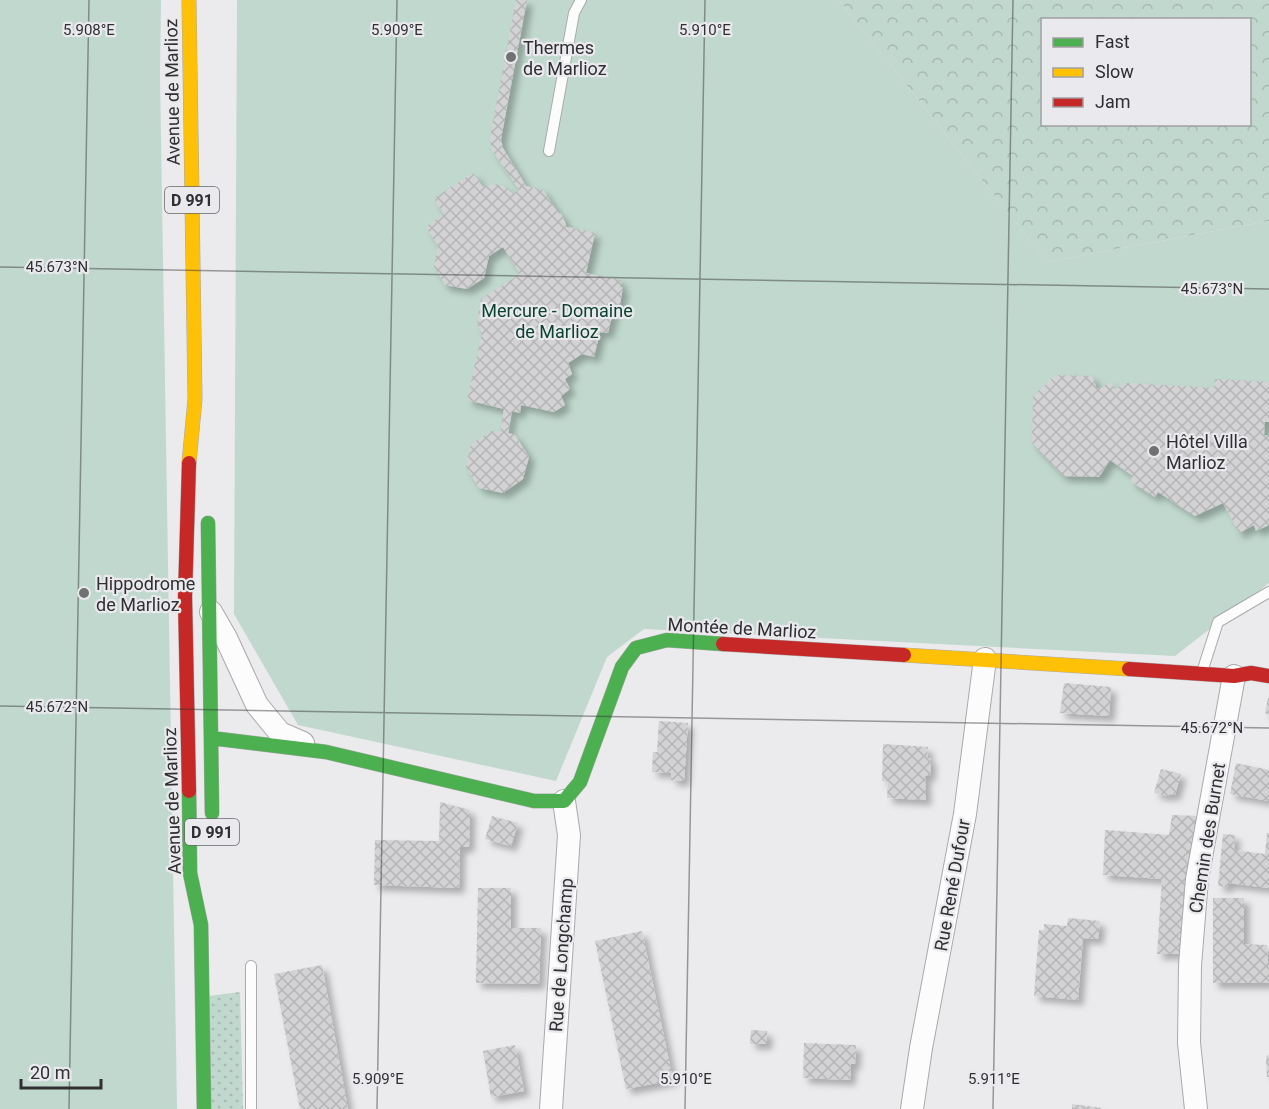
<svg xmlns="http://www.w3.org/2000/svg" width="1269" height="1109" font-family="Roboto,sans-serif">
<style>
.grass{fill:url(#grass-dots)}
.forest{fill:url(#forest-crowns);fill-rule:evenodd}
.park{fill:#c0d8cd}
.building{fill:url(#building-cross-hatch);filter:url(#shadow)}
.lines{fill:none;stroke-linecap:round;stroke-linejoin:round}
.lane-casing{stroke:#aaa9ab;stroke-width:12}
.street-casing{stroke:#aaa9ab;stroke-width:24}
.fast-casing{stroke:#aaa9ab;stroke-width:15}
.slow-casing{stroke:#aaa9ab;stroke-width:15}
.jam-casing{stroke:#aaa9ab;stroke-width:15}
.lane{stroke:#fcfcfc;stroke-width:10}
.street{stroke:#fcfcfc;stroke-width:22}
.fast{stroke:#4caf50;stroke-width:14}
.slow{stroke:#ffc107;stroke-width:14}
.jam{stroke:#c62828;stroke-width:14}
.ticks{fill:none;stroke:#302f31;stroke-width:1.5;stroke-opacity:0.45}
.poi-dot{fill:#717072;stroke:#eae9ed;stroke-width:2}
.labels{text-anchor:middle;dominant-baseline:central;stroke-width:4.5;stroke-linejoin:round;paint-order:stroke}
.shield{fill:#eae9ed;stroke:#686769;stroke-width:1.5}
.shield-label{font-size:16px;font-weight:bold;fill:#302f31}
.poi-label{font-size:18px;fill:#302f31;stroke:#eae9ed;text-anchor:start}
.street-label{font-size:18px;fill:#302f31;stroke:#eae9ed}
.park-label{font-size:18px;fill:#0b432f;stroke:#eae9ed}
.ticks-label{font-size:15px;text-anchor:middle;fill:#302f31;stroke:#eae9ed;stroke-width:4.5;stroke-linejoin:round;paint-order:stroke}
</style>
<defs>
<pattern id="grass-dots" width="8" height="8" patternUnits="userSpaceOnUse" patternTransform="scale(1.5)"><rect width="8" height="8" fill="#c0d8cd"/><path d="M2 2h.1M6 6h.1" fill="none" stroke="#a5bab0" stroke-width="1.8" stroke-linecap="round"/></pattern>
<pattern id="forest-crowns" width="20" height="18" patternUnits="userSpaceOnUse" patternTransform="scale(1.5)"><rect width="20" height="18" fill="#c0d8cd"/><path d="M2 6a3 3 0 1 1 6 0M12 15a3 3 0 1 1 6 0" fill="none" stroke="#a5bab0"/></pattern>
<pattern id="building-cross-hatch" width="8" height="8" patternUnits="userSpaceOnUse" patternTransform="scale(1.5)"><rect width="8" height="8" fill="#d3d2d4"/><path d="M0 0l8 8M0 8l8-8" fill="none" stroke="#b5b5b6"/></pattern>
<filter id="shadow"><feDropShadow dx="5.5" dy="5.5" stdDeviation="3" flood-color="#0004"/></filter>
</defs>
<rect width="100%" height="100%" fill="#ebeaec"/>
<!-- grass -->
<path class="grass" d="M240 992 243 1109H206L201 997Z"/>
<!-- forest -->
<path class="forest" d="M839 0H1269V221L1047 262ZM1042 20H1250V124H1042Z"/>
<!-- park -->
<path class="park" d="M0 0H161L160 77 177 1109H0Z
M237 0H839L1047 262 1269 221V583L1175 656 644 629 607 657 556 781 298 725 234 614Z"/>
<!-- building -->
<path class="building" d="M516 0H527L501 139 503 148 526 186 543 190 559 214 561 213 567 227 595 233 586 273 621 280 620 287H623L620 305 615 304 608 333 600 332 594 357 582 354 568 363 572 374 565 379 570 389 561 396 565 405 554 412 521 405 520 413 512 411 508 433 515 435 529 457 523 479 503 493 479 488 466 467 471 444 492 431 500 432 504 409 467 400 482 333 477 324 481 299 520 274 503 247 489 256 484 278 467 289 445 285 434 267 438 246 426 227 444 214 435 201 436 197 473 173 483 187 496 184 503 186 513 194 519 190 492 150 490 138Z
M1056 375 1092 376 1097 389 1111 382 1114 389 1127 383 1214 388 1215 379 1269 382V422H1265L1264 435 1269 436V525L1256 531 1254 525 1239 533 1223 503 1195 516 1158 492 1155 497 1130 481 1133 476 1110 460 1099 477 1063 476 1032 443 1033 396Z
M1064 683 1111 687 1109 716 1060 713Z
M1268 698H1269V715L1265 713Z
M659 721 688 723 684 781 671 780V773L652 772 653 752H657Z
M883 744 928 747 927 758H931L930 776H925L926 800 887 798 888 781H882Z
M1236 763 1269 770V801L1230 794Z
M1161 769 1181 774 1175 795 1169 794V796L1154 793Z
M440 802 470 810 469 847H460L459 888 374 885 375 840 439 841Z
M1172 815 1198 816 1182 954H1157L1162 879 1103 875 1105 830 1169 835Z
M492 816 518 823 511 846 485 839Z
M1267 833H1269V888L1228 883V887L1218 886 1223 834 1235 835 1234 850 1265 854Z
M478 888H511V928H541L539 984 476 983Z
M1213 898H1244V944L1267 945 1269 983H1213Z
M1068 918 1100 921 1098 939 1083 938 1078 1000 1034 996 1039 930H1044V924L1067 926Z
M642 931 673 1080 626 1089 595 941Z
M322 965 348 1109H300L274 974Z
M751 1030 767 1031V1044H750Z
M804 1043 856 1045 855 1064H851L850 1080 803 1078Z
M515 1045 524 1091 491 1097 483 1051Z
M1269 1055V1077H1267L1266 1056Z
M1072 1104 1101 1108V1109H1072Z"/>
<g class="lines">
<!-- lane casing -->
<g class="lane-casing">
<path id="lane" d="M549 151 574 13 581 0
M1202 672 1218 622 1269 592
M251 966V1109"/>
</g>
<!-- street casing -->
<g class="street-casing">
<path id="street" d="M211 612 226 638 257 705 280 733 303 743
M551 1109 569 835 564 801
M912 1109 921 1048 965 814 985 659
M1196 1109 1189 1043 1190 965 1197 879 1234 676"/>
</g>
<!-- fast casing -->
<g class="fast-casing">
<path id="fast" d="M208 523 212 813
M211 738 326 752 534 801H564L580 782 622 667 636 648 667 640 723 644
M189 791 190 873 201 925 204 1109"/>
</g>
<!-- slow casing -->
<g class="slow-casing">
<path id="slow" d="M189 463 195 399 189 0
M904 655 1129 669"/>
</g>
<!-- jam casing -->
<g class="jam-casing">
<path id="jam" d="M723 644 904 655
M1129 669 1234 676 1251 673 1269 676
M189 791 185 597 189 463"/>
</g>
<!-- lane -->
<use href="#lane" class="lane"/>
<!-- street -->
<use href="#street" class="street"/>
<!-- fast -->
<use href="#fast" class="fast"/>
<!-- slow -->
<use href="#slow" class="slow"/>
<!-- jam -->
<use href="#jam" class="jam"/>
</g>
<!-- ticks -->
<path class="ticks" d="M0 267 1269 289M0 706 1269 728M69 1109 89 0M377 1109 397 0M685 1109 705 0M993 1109 1013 0"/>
<!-- markers -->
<g class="poi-dot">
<circle cx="511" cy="57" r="6"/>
<circle cx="1154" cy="451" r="6"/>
<circle cx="84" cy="593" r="6"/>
</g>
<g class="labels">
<!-- shield labels -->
<g class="shield">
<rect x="165" y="187" width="54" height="26" rx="4.5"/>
<rect x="185" y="819" width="54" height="26" rx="4.5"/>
</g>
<g class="shield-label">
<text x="192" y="200">D 991</text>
<text x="212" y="832">D 991</text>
</g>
<!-- poi labels -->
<g class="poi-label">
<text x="523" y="47">Thermes<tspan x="523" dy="21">de Marlioz</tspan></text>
<text x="1166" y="441">Hôtel Villa<tspan x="1166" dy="21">Marlioz</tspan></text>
<text x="96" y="583">Hippodrome<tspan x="96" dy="21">de Marlioz</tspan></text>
</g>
<!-- street labels -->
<g class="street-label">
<text transform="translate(172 92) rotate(-91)">Avenue de Marlioz</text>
<text transform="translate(742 628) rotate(3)">Montée de Marlioz</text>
<text transform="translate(172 801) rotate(-92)">Avenue de Marlioz</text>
<text transform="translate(1207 838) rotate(-81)">Chemin des Burnet</text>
<text transform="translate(952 885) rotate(-80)">Rue René Dufour</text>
<text transform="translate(561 955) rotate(-86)">Rue de Longchamp</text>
</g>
<!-- park labels -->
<g class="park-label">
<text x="557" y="310">Mercure - Domaine<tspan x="557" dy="21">de Marlioz</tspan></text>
</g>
</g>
<g class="ticks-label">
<text x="89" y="35">5.908°E</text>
<text x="397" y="35">5.909°E</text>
<text x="705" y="35">5.910°E</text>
<text x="57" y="272">45.673°N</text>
<text x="1212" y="294">45.673°N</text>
<text x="57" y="712">45.672°N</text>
<text x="1212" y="733">45.672°N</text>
<text x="378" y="1084">5.909°E</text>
<text x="686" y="1084">5.910°E</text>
<text x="994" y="1084">5.911°E</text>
</g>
<!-- legend -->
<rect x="1041" y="18" width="210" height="108" fill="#eae9ed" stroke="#a09fa2" stroke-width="1.5"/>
<rect x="1053" y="38" width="30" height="9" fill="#4caf50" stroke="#a09fa2" stroke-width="1.5"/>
<text x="1095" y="48" font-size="18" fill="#302f31">Fast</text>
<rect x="1053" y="68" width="30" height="9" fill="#ffc107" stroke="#a09fa2" stroke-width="1.5"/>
<text x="1095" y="78" font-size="18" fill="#302f31">Slow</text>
<rect x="1053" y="98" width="30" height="9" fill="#c62828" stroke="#a09fa2" stroke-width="1.5"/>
<text x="1095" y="108" font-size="18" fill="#302f31">Jam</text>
<!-- scale -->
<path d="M21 1079v9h80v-9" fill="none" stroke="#302f31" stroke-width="3"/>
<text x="30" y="1079" font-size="18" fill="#302f31" stroke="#eae9ed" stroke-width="4.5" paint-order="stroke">20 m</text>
</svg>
